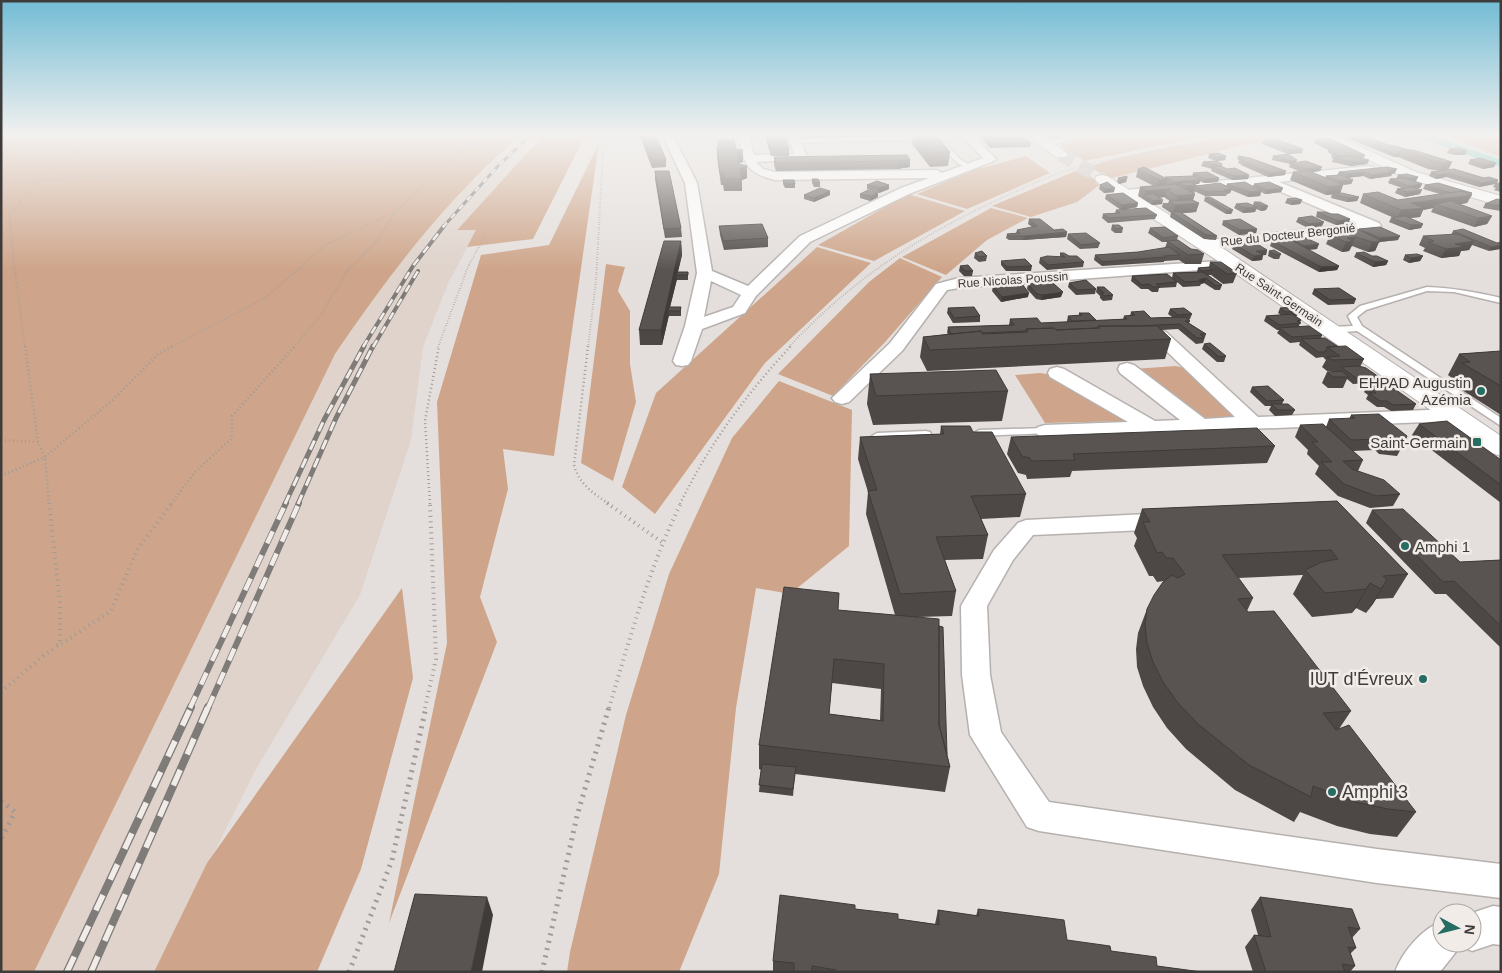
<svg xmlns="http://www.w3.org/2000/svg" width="1502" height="973" font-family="Arial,sans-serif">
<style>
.built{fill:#dfd3cb}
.green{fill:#cea58a}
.water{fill:#61c8b8}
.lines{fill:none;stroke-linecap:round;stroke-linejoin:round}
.tertiary-tunnel{stroke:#c3bebc;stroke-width:14;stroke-dasharray:14 8;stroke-linecap:butt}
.service-casing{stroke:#b6b1ae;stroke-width:3}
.minor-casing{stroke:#b6b1ae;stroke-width:3}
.tertiary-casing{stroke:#b6b1ae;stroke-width:2}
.secondary-casing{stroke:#b6b1ae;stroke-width:2}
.path-far3{stroke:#9e9a97;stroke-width:2;stroke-dasharray:0.5 2;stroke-linecap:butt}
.path-far2{stroke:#9e9a97;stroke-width:2.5;stroke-dasharray:1 3;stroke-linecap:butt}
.path-far1{stroke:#9e9a97;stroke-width:4;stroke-dasharray:1 4.5;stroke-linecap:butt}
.path{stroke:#9e9a97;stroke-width:5;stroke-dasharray:2 5.5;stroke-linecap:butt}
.service{fill:#fff;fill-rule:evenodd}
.minor{fill:#fff;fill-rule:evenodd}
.tertiary{fill:#fff;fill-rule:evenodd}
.secondary{fill:#fff;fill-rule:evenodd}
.rail-far4-casing{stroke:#7e7b79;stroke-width:3}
.rail-far3-casing{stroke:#7e7b79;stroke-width:4}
.rail-far2-casing{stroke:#7e7b79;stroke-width:5}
.rail-far1-casing{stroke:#7e7b79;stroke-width:6}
.rail-casing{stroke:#7e7b79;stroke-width:8}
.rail-far4{stroke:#f2ece9;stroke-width:2;stroke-dasharray:6;stroke-linecap:butt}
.rail-far3{stroke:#f2ece9;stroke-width:2.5;stroke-dasharray:8;stroke-linecap:butt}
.rail-far2{stroke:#f2ece9;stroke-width:3;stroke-dasharray:10;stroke-linecap:butt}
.rail-far1{stroke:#f2ece9;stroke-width:4.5;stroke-dasharray:13;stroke-linecap:butt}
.rail{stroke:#f2ece9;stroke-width:5.5;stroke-dasharray:17;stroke-linecap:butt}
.path-bridge{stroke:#9e9a97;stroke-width:2;stroke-dasharray:0.5 2;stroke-linecap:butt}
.wall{fill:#4d4846;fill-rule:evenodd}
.shaded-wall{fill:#3e3b39}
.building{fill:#595451;stroke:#3e3b39;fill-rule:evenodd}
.poi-dot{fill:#256c62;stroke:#f2ece9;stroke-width:2}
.labels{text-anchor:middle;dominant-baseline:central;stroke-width:5;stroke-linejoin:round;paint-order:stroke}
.far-street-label{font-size:12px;fill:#3e3c3a;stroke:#f2ece9}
.poi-label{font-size:15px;fill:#3e3c3a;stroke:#f2ece9;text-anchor:end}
.near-poi-label{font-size:18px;fill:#3e3c3a;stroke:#f2ece9;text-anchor:end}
</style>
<rect width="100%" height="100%" fill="#e4dfdc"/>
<!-- built -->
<path class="built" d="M522 134H547L527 153 457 229 477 230 449 281 423 347 411 440 360 595 256 769 154 972H34L335 354 381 287 422 234 464 189 500 153Z"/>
<!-- green -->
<path class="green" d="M1 134H522C446 199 391 272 335 354L34 972H1Z
M547 134H586L533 239 467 247 476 230H457L527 153Z
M1102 134H1224L1167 144 1085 161 1060 145Z
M1252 134H1327L1244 145 1112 178 1088 167C1141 149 1198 143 1252 134Z
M1442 134H1501V157Z
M599 143 554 456 503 449 508 489 480 597 497 642 389 923 447 643 437 402 481 255 549 245Z
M1026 156 1050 173 967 209 917 194 971 171Z
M1080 169 1101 184 1077 202 1031 217 992 206Z
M908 194 965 211 874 261 818 245Z
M991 208 1028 218 987 240 946 275 902 257Z
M817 247 871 263 765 363 655 514 622 487 656 393Z
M900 258 942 277 886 341 833 396 778 374 869 282Z
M606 264 625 267 618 291 630 311V364L636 402 613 481 581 463Z
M1176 366 1184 368 1232 414V417L1197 418 1133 369Z
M1040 373 1053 375 1127 418 1125 421 1045 423 1015 375Z
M779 381 852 410 849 546 790 594 756 588 736 708 719 874 679 972H567L570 952 626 715 669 574 732 438Z
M402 588 413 678 361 869 317 972H154L207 863Z"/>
<!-- water -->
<path class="water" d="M1409 134H1429L1501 160V167Z"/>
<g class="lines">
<!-- tertiary-tunnel -->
<path class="tertiary-tunnel" d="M1061 154 1102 179"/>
<!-- service casing -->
<g class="service-casing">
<path id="service" d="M1081 134H1091L1046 146 1043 144Z
M927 136 929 139 795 143 792 141 795 139Z
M939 141H943L960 159 971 166V168C958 168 947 152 939 143Z
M1427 287C1453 288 1476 292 1501 298V303L1454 292 1427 291 1366 310 1357 317 1362 326 1501 418V426L1357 331 1331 333 1327 330 1331 327 1353 326 1348 316 1360 306Z
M1045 428 1050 431 1049 433 979 436 974 433 979 430Z
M926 431 930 432 931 434 930 436 877 439 872 436 877 433Z"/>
</g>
<!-- minor casing -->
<g class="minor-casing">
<path id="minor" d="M662 134H672L697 183 712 271 748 286 800 236 901 188 929 178 775 180C745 173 744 162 738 134H748L754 155 794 154 788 134H798L807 157 805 159 756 162 763 169 775 172 937 170 942 173 983 158 960 134H971L996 159 994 161 909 194 810 242 756 296 745 313 702 329 691 361 688 365 682 366 676 365 673 361 685 326 697 273 685 183ZM711 281 741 295 733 307 704 317Z
M1358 134C1351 139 1328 143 1322 137L1325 134Z
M1369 166 1373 167 1375 169 1373 171 1279 182 1379 223 1381 226 1379 229 1374 230 1205 248 1200 247 1198 244 1200 241 1357 224 1262 184 1126 198 1120 194 1126 190Z
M1235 260 1240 261 1242 264 1240 267 959 288 947 290 902 351 849 402 842 404 835 402 832 398 890 343 936 284 959 278Z
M1160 331 1166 332 1258 417 1453 409 1460 411 1463 415 1460 419 1453 421 1045 437 1038 435 1035 431 1038 427 1045 425 1128 422 1050 377 1048 373 1050 369 1057 367 1064 369 1155 421 1180 420 1120 373 1118 369 1120 365 1127 363 1134 365 1205 419 1235 417 1156 341H1136L1133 337 1136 333Z
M1168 513 1176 516 1180 521 1176 526 1168 529 1033 535 1013 560 987 606 990 675 1001 732 1049 802 1377 849 1501 864V898L1377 883 1039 831 1027 827 970 735 962 675 961 606 994 550 1018 523 1026 520Z
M1493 906 1501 907V945L1493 944 1472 951 1459 945 1455 953 1440 972H1395C1403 951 1421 930 1442 921V943H1472V913Z"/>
</g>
<!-- tertiary casing -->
<g class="tertiary-casing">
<path id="tertiary" d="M1025 134H1040L1068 154 1066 157H1056Z
M1102 175 1107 176 1227 251 1501 436V456L1492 453 1215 259 1097 182 1095 179 1097 176Z"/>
</g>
<!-- secondary casing -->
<g class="secondary-casing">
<path id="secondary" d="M1315 134H1332L1416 172 1501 196V206L1406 178Z"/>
</g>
<!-- path-far3 -->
<path class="path-far3" d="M469 134 472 146
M1438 134 1501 158
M1101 161 1243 134
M1 183 455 155
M25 347 14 265 10 215 37 181 99 134
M171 347 265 298 327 244 395 212 456 155 494 134
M294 347 321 315 347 271 375 243 395 213
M438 347 468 267 486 233
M588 347 596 281 604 134
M789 347C870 260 953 217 1061 172"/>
<!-- path-far2 -->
<path class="path-far2" d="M25 346 38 442
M588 346 574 465C579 484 593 493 609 504
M1 440 38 442 45 457 49 504
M1 476 45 457 113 400 158 354 173 346
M171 504 195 472 232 438V416L295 346
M430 504 425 421 439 346
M680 504C708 446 747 393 791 346"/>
<!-- path-far1 -->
<path class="path-far1" d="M49 503 60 604V642L54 647
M607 503 663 543
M43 656 111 611 137 550 172 503
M1 692 43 656
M425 708 436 659 430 503
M609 708C630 638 649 568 681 503"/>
<!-- path -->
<path class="path" d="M1 801 15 812 1 839
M349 972 392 860 426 707
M542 972 577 816 609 707"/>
<!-- service -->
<use href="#service" class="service"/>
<!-- minor -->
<use href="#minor" class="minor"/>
<!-- tertiary -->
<use href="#tertiary" class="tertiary"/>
<!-- secondary -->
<use href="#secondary" class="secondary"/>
<!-- rail-far4 casing -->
<g class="rail-far4-casing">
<path id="rail-far4" d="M443 227 498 166 532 134"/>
</g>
<!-- rail-far3 casing -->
<g class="rail-far3-casing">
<path id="rail-far3" d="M363 347 413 266 444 226
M373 347 418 271"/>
</g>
<!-- rail-far2 casing -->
<g class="rail-far2-casing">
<path id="rail-far2" d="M285 504 324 420 364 346
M298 504 336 418 373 346"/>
</g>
<!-- rail-far1 casing -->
<g class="rail-far1-casing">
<path id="rail-far1" d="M190 708 286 503
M208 708 299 503"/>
</g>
<!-- rail casing -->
<g class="rail-casing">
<path id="rail" d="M67 972 191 707
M91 972 208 707"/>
</g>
<!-- rail-far4 -->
<use href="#rail-far4" class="rail-far4"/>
<!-- rail-far3 -->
<use href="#rail-far3" class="rail-far3"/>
<!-- rail-far2 -->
<use href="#rail-far2" class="rail-far2"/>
<!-- rail-far1 -->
<use href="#rail-far1" class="rail-far1"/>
<!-- rail -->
<use href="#rail" class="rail"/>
<!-- path-bridge -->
<path class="path-bridge" d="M1061 172 1101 161"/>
</g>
<!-- wall -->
<path class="wall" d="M639 134H655L666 160V167L652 168Z
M764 134H784L789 148V156H771Z
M805 134H953L935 135 950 152 948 166 930 167 912 144 913 136 807 138Z
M977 134H1021L1031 143 1030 147 990 148Z
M1045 134H1062V137L1051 138Z
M1351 135 1408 150 1452 162 1448 170 1484 178 1498 180 1497 183 1501 182V192L1494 190 1496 188 1493 187 1495 184 1479 187 1446 177 1436 179 1429 176 1431 172 1440 171 1428 169 1398 157H1394L1349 139Z
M718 140 736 149 743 162 739 163V164L747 166V178L742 180V191H724L723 185H721L717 157V146H718Z
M1264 140 1302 153 1288 154 1262 144Z
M1315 140 1365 155 1363 159 1369 160 1367 164 1350 166 1332 162 1333 158 1331 157 1332 155 1328 152V150L1314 143Z
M1449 149 1465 155H1455L1447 153Z
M1209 154 1226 156 1225 160 1216 161 1208 158Z
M1238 156 1285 175 1268 177 1241 165V164L1238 163 1239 160 1237 159Z
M1273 156 1296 162 1322 167 1320 171 1312 172 1325 178 1326 176 1337 175 1339 172 1395 173 1392 174 1391 176 1370 179 1363 176 1348 178 1353 180 1351 184 1342 185H1343L1340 193 1359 197 1357 201 1347 202 1331 198 1332 194 1326 195 1290 180 1293 172H1301L1289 167 1290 164 1272 160Z
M774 157 910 160V167L897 169 776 171 774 165Z
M1470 160 1496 163 1494 167 1483 169 1468 164Z
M1203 162 1222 164 1221 167 1227 169 1249 175 1248 179 1232 180 1211 171 1212 169 1201 166Z
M1138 169 1165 178 1192 177 1193 173 1219 178 1218 182 1204 183 1200 181 1199 184H1194L1196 185 1226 186 1227 184 1253 187 1254 184 1283 188 1281 192 1265 194 1261 192 1260 196 1248 197 1231 190 1230 193 1227 194 1226 196H1205L1194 191V194H1195L1193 200 1199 203 1196 212 1182 213 1217 236 1216 240 1204 239 1170 217 1171 213 1162 207 1163 203H1168L1169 201H1170L1165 198V197L1159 198 1162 204 1152 205 1138 196 1140 187 1154 186 1136 177Z
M655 171 681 228 682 237 665 238 655 179Z
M1398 175 1418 177 1416 181H1415L1422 184 1420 188H1417L1420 194 1405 197 1395 193 1397 189 1402 188 1388 183 1390 179H1396Z
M1118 178H1127L1126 182 1119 184 1117 182Z
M812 179 820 183V187H814L812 183Z
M783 180 795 184V188H785L783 184Z
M867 185H889V189L879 193 867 189Z
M1100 185 1114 192 1104 193 1099 189Z
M1425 185 1471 194 1467 203 1459 204 1492 216 1487 224 1474 227 1431 212 1433 208 1423 210 1420 217 1409 218 1423 224 1421 228 1409 230 1389 222 1391 218H1394L1360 203 1363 194 1398 200 1440 194 1423 189Z
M878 193V197L870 201 860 198V194Z
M804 195H830L814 202 804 199Z
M1106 195 1138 203 1137 207 1121 210 1105 199Z
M1205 197 1233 210 1231 214H1226L1204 201Z
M1287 199 1302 200 1300 204 1291 205 1285 203Z
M1501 200V211L1483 208 1485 204Z
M1254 202 1268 206 1266 210 1261 211 1256 209 1255 212 1243 213 1234 208 1236 204 1253 205Z
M1116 210 1157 215 1155 219 1108 223 1102 218 1103 214 1115 213Z
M1317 212 1350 219 1348 224 1336 225 1316 217Z
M1298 218 1322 226 1308 228 1296 222Z
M1029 219 1054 230 1067 232 1066 237 1023 240H1009L1006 238 1007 234 1016 233 1017 230 1032 227 1028 224Z
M1223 221 1257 229 1256 233 1239 235 1222 225Z
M1112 225 1123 228 1122 233H1115L1111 230Z
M719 226 768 238V247L724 250 720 235Z
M1150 228 1178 236 1177 240 1191 249 1204 254 1201 264H1185L1179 260 1164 261V262L1102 266 1094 260 1095 255 1138 252 1165 248 1167 242H1162L1148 233Z
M1348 229 1359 230 1398 240 1379 242 1375 251 1368 252 1352 246 1349 251 1342 252 1326 244 1330 235 1346 233Z
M1453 231 1497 243 1489 251 1472 245 1469 250 1461 251 1459 256 1441 258 1423 251 1425 248 1419 245 1423 236 1451 235Z
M1068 234 1100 243 1098 248 1080 249 1067 239Z
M1291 239 1317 249 1308 250 1339 266 1337 270 1319 272 1270 246 1272 241 1291 240Z
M681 241 682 255 678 272H688V280H677V279L670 307H681V316H669V315L662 345H640L639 330Z
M1234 244 1267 250 1266 255H1263L1262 260 1252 261 1232 249Z
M1269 251 1281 254 1279 259H1274L1268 256Z
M975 253 987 256 986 261 979 262 974 258Z
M1060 253 1084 262 1083 267 1047 270 1039 263 1040 258 1060 257Z
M1356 253 1388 261 1386 265 1373 267 1354 257Z
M1405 255 1423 256 1420 261 1409 263 1403 260Z
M1001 261 1032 266 1031 271H1006L1001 265Z
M1210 262 1237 273 1233 283 1223 284 1211 275H1208L1222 285 1220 290H1215L1204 283 1201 284 1200 286 1183 287 1177 282 1176 287 1159 288 1158 292H1152L1148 289H1141L1131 281 1132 276 1172 278 1173 273 1197 272 1198 268 1209 267Z
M960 266 973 271 972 276H964L959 271Z
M1069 283 1096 289 1095 294 1076 295 1068 287Z
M1028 284 1061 297 1041 300 1036 299 1027 289Z
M993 286 1028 297 1001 302 992 291Z
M1097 287 1113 295 1112 300 1103 301 1100 298V296L1096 292Z
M1314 289 1356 299 1354 304 1328 305 1312 294Z
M948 308 980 316V322L953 323 947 313Z
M1280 308 1299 311 1297 316H1295L1301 320 1299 326 1322 335 1321 338 1364 359 1360 367 1379 377 1377 380 1416 404 1413 410 1391 411 1384 407H1377L1366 399 1368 395 1364 392 1369 383 1353 384 1347 379 1343 388H1328L1322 383 1327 372 1339 371H1340H1327L1322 367 1326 360 1323 357 1316 358 1299 345 1300 342 1290 343 1277 333 1279 330H1277L1264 321 1266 316 1281 315 1278 313Z
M1170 309 1192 314 1190 319 1189 320 1190 321 1189 323 1206 334 1203 343 1196 344 1178 329 1162 330 1171 339 1165 359 927 371 920 357 923 337 948 334 947 333 948 327 1009 325 1010 319 1041 323 1067 322V321L1068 316H1079V313L1096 320 1095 321 1123 319 1124 316H1130L1131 312 1151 318 1172 317 1168 314Z
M1204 344 1226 356 1224 362H1217L1202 349Z
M1501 351V415L1451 383 1453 379 1448 375 1459 354Z
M870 374 1008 391 1002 421 873 425 867 404Z
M1252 387 1284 400 1282 404 1295 410 1292 415 1275 416 1269 410 1271 406H1265L1250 392Z
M1351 415 1403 445 1397 456 1379 454 1375 450 1353 451 1363 460 1358 471 1400 494 1393 506 1370 508 1338 496 1315 474 1319 466 1307 454 1308 450 1295 437 1300 425 1326 427 1329 419H1349Z
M1419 424 1501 460V503L1412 435Z
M941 426 973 432 1026 494 1020 517 981 519 988 535 983 559 945 560 956 591 952 616 918 617 950 767 945 792 795 774 793 796 759 792 761 770 759 769V745L838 610 895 615 866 514 868 492 858 459 860 437 940 434ZM832 683 881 689 880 720 829 714Z
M1011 437 1275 446 1267 463 1072 471 1070 477 1027 479 1026 475 1018 473 1007 454Z
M1337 501 1408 574 1393 598 1376 599 1366 613 1356 608 1352 613 1312 617 1293 594 1303 575 1238 578 1253 598 1247 611 1351 711 1339 729 1416 812 1397 837 1370 834 1337 826 1300 812 1294 822 1235 790 1186 749 1167 728 1153 707 1143 686 1137 667 1136 649 1138 633 1147 609 1164 581 1157 582 1153 576H1149L1134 546 1137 538 1134 533 1142 509Z
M1372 510 1460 562 1501 560V648L1446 594H1435L1366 523Z
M1260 897 1360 929 1352 938 1356 948 1350 954 1355 966 1350 972H1253L1245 947 1254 935H1258L1251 910Z
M855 909 898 919 935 924 938 910 976 916 978 909 1067 940 1111 951 1157 966 1202 972H773V961Z"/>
<!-- shaded-wall -->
<path class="shaded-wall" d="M1052 134H1062V137L1051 138Z
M1303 149 1302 153 1288 154 1290 150Z
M743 150V162L737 164V152Z
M1467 151 1465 155H1455L1457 152Z
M1400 153 1398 157H1394L1395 154Z
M1226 156 1225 160 1216 161 1217 157Z
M910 160V167L897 169V161Z
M1297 160 1295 164 1291 163 1289 165 1291 161Z
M1369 160 1367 164 1350 166 1351 162Z
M1452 162 1448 170 1440 171 1444 163Z
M1496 163 1494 167 1483 169 1485 165Z
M747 166V178L742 180 740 169Z
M1322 167 1320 171 1305 173 1306 169Z
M1397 169 1395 173 1392 174 1391 176 1370 179 1372 175 1388 170Z
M1286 171 1285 175 1268 177 1270 173Z
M1364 172 1363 176 1345 178 1347 174Z
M1448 173 1446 177 1436 179 1438 175Z
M1249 175 1248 179 1232 180 1233 176Z
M1418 177 1416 181 1407 182 1408 178Z
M1127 178 1126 182 1119 184 1120 180Z
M1219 178 1218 182 1204 183 1205 179Z
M1167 179 1165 187 1157 188 1159 180Z
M1200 180 1199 184 1184 185 1180 183V185L1173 186 1174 182Z
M1353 180 1351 184 1337 185 1339 181Z
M1498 180 1497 183H1495V184L1479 187 1481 183Z
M1422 184 1420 188 1407 190 1408 186Z
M889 185V189L879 193V188Z
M1196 185 1194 194 1184 193 1186 186Z
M1343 185 1340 194 1326 195 1329 187Z
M1115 188 1114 192 1104 193 1105 189Z
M1283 188 1281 192 1265 194 1267 190Z
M1171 189 1167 190 1165 197 1150 198 1144 195 1143 199 1146 191Z
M1232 189 1230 193 1227 194V191L1224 190Z
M1422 190 1420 194 1405 197 1407 192Z
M830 191V195L814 202V198Z
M1261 191 1260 196 1248 197 1249 192Z
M878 193V197L870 201 871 196Z
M1472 193 1470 195H1472L1467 203 1443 207 1435 204 1433 208 1423 210 1420 217 1397 219 1401 210 1411 203Z
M1195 194 1192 203 1176 204 1178 196Z
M1359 197 1357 201 1347 202 1348 198Z
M1163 200 1162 204 1152 205 1153 201Z
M1302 200 1300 204 1291 205 1292 201Z
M1138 203 1137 207 1121 210 1122 205Z
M1199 203 1196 212 1173 214 1175 205Z
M1262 206H1268L1266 210 1261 211Z
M1257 207 1255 212 1243 213 1245 208Z
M1227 210H1233L1231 214H1226Z
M1492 216 1487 224 1474 227 1478 218Z
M1350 219 1348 224 1336 225 1338 221Z
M1324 222 1322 226 1308 228 1309 224Z
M1423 224 1421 228 1409 230 1411 225Z
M1257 229 1256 233 1239 235 1240 230Z
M1067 232 1066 237 1023 240 1024 236Z
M1400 236 1398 240 1379 242 1375 251 1368 252 1372 242H1378L1380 238Z
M1356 237 1349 251 1342 252 1346 242 1347 238Z
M681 241 682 255 677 275H676L677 279 669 311H668L669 315 662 345 661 330Z
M1474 241 1469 250 1461 251 1459 256 1441 258 1446 249 1455 244Z
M1319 244 1317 249 1302 250 1304 246Z
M1501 245V249L1489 251 1491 247Z
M1267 250 1266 255 1255 256 1256 251Z
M1263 255 1262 260 1252 261 1254 256Z
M1423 256 1420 261 1409 263 1411 258Z
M1388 261 1386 265 1373 267 1375 262Z
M1339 266 1337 270 1319 272 1321 267Z
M1206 278 1204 283 1201 284V281L1199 280Z
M1063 292 1061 297 1041 300 1043 295Z
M1029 293 1028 297 1001 302 1002 297Z
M1387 580 1373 604 1366 613 1381 589Z
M1370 583 1356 608 1352 613 1366 589Z
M487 897 493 915 482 972H471Z"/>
<!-- building -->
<path class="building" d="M641 134H655L666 160H652Z
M767 134H784L789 148 771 149Z
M917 134H935L950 152H932Z
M981 134H1021L1031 143 991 144Z
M1351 135H1364L1388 145 1396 146 1408 150 1402 149 1400 153 1395 154Z
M1328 138 1365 155 1338 156 1333 153H1337L1329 148H1334L1315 140Z
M1276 139 1303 149 1290 150 1264 140Z
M718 140H734L736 149 743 150 737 152 739 164 747 166 740 169 742 179H724L723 173H720L717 146H719Z
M1459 148 1467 151 1457 152 1449 149Z
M1402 149 1413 150 1452 162 1444 163 1432 161Z
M1218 153 1226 156 1217 157 1209 154Z
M1288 154 1297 160 1291 161 1273 156Z
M907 155 910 160 897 161 776 163 774 157Z
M1238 156 1250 158 1286 171 1270 173 1242 161H1244L1240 159 1245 158Z
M1347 156 1369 160 1351 162 1333 158Z
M1480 158 1496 163 1485 165 1470 160Z
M1216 161 1222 164 1221 166 1227 169 1235 168 1249 175 1233 176 1212 167 1220 166 1203 162Z
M1306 161 1322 167 1306 169 1291 163Z
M1144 167 1167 179 1159 180 1138 169Z
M1387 167 1397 169 1388 170 1393 172 1372 175 1364 172 1347 174 1339 172Z
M1454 169 1484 178 1489 177 1498 180 1481 183 1448 173 1438 175 1431 172Z
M655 171H669L681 228 664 229Z
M1309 171 1343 185 1329 187 1293 172Z
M1207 172 1219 178 1205 179 1193 173Z
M1407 174 1418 177 1408 178 1398 175Z
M1340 175 1353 180 1339 181 1326 176Z
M1127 176V178L1120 180 1118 178Z
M1194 176 1200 180 1174 182 1165 177Z
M1404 178 1422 184 1408 186 1390 179Z
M812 179H818L820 183H815Z
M783 180H794L795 184H785Z
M877 181 889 185 879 188 867 185Z
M1107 182 1115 188 1105 189 1100 185Z
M1190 182 1196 185 1186 186 1180 183Z
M1245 182 1261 191 1249 192 1227 184Z
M1269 182 1283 188 1267 190 1254 184Z
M1220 183 1232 189 1224 190 1227 191 1206 192 1196 187V186Z
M1438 183 1472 193H1468L1461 191 1451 193 1425 185Z
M1175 184 1195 194 1178 196 1167 190 1171 189 1146 191 1140 187Z
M1412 187 1422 190 1407 192 1397 189Z
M820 188 830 191 814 198 804 195Z
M868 190 878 193 871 196 860 194Z
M1461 191 1472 195 1411 203 1424 208 1401 210 1363 194 1378 192 1398 200Z
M1123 193 1138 203 1122 205 1106 195Z
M1342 193 1359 197 1348 198 1333 194Z
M1153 194 1163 200 1153 201 1144 195Z
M1205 197H1210L1233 210H1227Z
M1296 198 1302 200 1292 201 1287 199Z
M1497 199 1501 200V206L1485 204Z
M1192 200 1199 203 1175 205 1169 201Z
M1451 201 1492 216 1478 218 1435 204Z
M1254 202H1260L1268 206H1262Z
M1247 203 1257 207 1245 208 1236 204Z
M1146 208 1157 215 1109 218 1103 214 1120 213 1116 210Z
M1171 212H1180L1217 236 1206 235Z
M1317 212H1325L1331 214H1338L1350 219 1338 221Z
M1312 216 1324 222 1309 224 1298 218Z
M1405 216 1423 224 1411 225 1391 218Z
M1029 219H1040L1054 230 1063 229 1067 232 1024 236H1009L1007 234 1020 233 1017 230 1037 226Z
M1240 219 1257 229 1240 230 1223 221Z
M762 224 768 238 723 241 719 226Z
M1112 225H1119L1123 228 1116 229Z
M1165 227 1178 236 1163 238 1150 228Z
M1380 227 1400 236 1380 238 1359 229Z
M1355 228 1378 239 1380 242H1372L1356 237 1347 238 1353 241 1346 242 1330 235 1355 232 1348 229Z
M1463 229 1497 243 1501 242V245L1491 247 1453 231Z
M1086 233 1100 243 1081 245 1068 234Z
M1457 234 1474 241 1455 244 1464 247 1446 249 1428 242 1434 241 1423 236Z
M1306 238 1319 244 1304 246 1291 239Z
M1289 239 1339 266 1321 267 1272 241Z
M1178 240 1191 249 1198 250 1204 254 1188 255 1167 241Z
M664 241H681L661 330H639Z
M1254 242 1267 250 1256 251 1263 255 1254 256 1234 244Z
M1169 247 1180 255 1164 256 1165 257 1103 262 1095 255 1138 252Z
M1274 250 1281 254 1276 255 1269 251Z
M982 251 987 256 979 257 975 253Z
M1364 252 1372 256H1377L1388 261 1375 262 1356 253Z
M1060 253H1064L1069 256H1077L1084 262 1048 265 1040 258 1047 256 1065 257Z
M1417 254 1423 256 1411 258 1405 255Z
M1025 259 1032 266 1007 267 1001 261Z
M1210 262H1221L1237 273 1227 274Z
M968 265 973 271H965L960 266Z
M1209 267 1213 270 1202 271 1198 268Z
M677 272H688V275H676Z
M1203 272 1222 285 1216 286 1206 278 1199 280 1201 281 1185 282 1173 273Z
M1167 274 1177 282 1156 284 1160 287H1153L1149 284 1142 285 1132 276Z
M1086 280 1096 289 1077 290 1069 283Z
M1053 283 1063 292 1043 295 1037 294 1028 284Z
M1022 284 1029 293 1002 297 993 286Z
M1097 287H1104L1113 295 1104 296 1101 293H1104Z
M1339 288 1356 299 1330 300 1314 289Z
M669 307H681L680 311H668Z
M974 307 980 316 954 318 948 308Z
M1294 307 1299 311 1285 312 1280 308Z
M1184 308 1192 314 1178 315 1170 309Z
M1144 311 1151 318 1185 317 1190 321H1185L1206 334H1200L1204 338H1197L1180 324 1137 326H1098L1097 328 1056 330 1054 328 1026 329V331L982 333 981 331 951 334 948 327 1014 325 1010 319 1037 318 1041 323 1127 319 1124 316 1135 315 1131 312Z
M1079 313H1089L1096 320 1072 321 1068 316 1082 315Z
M1292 314 1301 320 1297 321 1301 323 1279 325 1266 316Z
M1098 326H1157L1171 339 930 350 923 337 981 331 983 334 1028 332 1026 329 1054 328 1056 330 1100 328Z
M1309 326 1322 335 1292 337 1279 328Z
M1325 338 1337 346 1327 347 1325 352H1318L1301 339Z
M1210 343 1226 356 1219 357 1204 344Z
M1346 346 1364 359 1332 360 1327 357 1340 356 1327 347Z
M1501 351V386L1462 363 1470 362 1459 354Z
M1359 366 1366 368 1379 377 1356 378 1341 367Z
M996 370 1008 391 876 396 870 374Z
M1342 371 1349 377H1333L1327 372Z
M1382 380 1416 404 1393 405 1387 401H1380L1369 393H1376L1367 386 1376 385 1370 381Z
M1268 386 1284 400 1267 401 1252 387Z
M1271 404H1288L1295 410H1278Z
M1379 414 1407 436 1403 445 1385 442 1381 439 1351 440 1329 419 1355 418 1351 415Z
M1447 421 1501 460V485L1419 424Z
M1323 424 1363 460 1343 461 1352 469 1384 480 1400 494 1376 496 1344 484 1321 462H1332L1312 442H1318L1300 425Z
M941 426H970L973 432H992L1026 494 971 496 988 535 936 537 956 591 900 594 868 491 877 490 860 437 944 434Z
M1257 428 1275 446 1073 454 1075 460 1031 461 1030 458 1022 456 1011 437Z
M1337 501 1408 574 1383 576 1387 580 1381 589 1370 583 1366 589 1325 593 1305 570 1322 562 1338 559 1331 550 1222 555 1253 598 1238 599 1248 612 1274 611 1351 711 1323 713 1336 730 1349 725 1416 812 1388 809 1355 802 1313 786 1311 797 1249 765 1198 724 1178 703 1163 682 1153 662 1147 643 1145 625 1147 609 1154 595 1163 582 1172 575 1178 578 1185 574 1173 558H1166L1162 552 1157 553 1143 522H1150L1142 509Z
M1403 509 1460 562 1501 560V626L1454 581 1443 582 1372 510Z
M784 587 839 593 838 610 939 619V725L950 767 759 745ZM834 659 884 664 883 721 829 714Z
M939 626 943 627 947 754 939 725Z
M762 764 796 767 793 789 759 785Z
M415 894 487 897 471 972H394Z
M780 895 855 905V909L898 914V919L939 925 938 910 979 916 978 909 1064 920 1067 940 1110 946 1111 951 1156 957 1157 966 1202 972H835L836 970 812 966V972H794V963L773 961Z
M1260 897 1352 909 1360 929 1348 927 1356 948 1348 947 1355 966 1342 964 1345 972H1266L1254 935 1271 937Z"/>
<!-- sky -->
<linearGradient id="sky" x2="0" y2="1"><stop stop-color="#72bcd5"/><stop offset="0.5" stop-color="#f3f1ef"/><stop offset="1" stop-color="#f3f1ef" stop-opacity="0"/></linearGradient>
<rect width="1502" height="270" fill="url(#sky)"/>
<!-- markers -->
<g class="poi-dot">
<circle cx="1481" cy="391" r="5"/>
<rect x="1472" y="437" width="10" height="10" rx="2.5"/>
<circle cx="1405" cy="546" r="5"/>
<circle cx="1423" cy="679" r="5"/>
<circle cx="1332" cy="792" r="5"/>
</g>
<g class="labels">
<!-- far-street labels -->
<g class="far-street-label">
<text transform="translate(1288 235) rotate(-6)">Rue du Docteur Bergonié</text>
<text transform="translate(1013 280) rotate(-4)">Rue Nicolas Poussin</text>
<text transform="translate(1279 295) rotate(34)">Rue Saint-Germain</text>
</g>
<!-- poi labels -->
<g class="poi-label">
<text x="1471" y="382">EHPAD Augustin<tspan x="1471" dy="17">Azémia</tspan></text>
<text x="1467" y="442">Saint-Germain</text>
<text x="1415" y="546" text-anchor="start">Amphi 1</text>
</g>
<!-- near-poi labels -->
<g class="near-poi-label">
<text x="1413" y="679">IUT d'Évreux</text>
<text x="1342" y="792" text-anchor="start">Amphi 3</text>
</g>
</g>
<!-- border -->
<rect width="1502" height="973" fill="none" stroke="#3e3c3a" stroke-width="5"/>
<!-- north arrow -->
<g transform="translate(1457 928) rotate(97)"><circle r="24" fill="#f2ece9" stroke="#aaa6a3"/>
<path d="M0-4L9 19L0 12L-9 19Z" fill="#256c62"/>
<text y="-8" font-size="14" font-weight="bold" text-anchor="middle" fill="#3e3c3a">N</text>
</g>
</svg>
